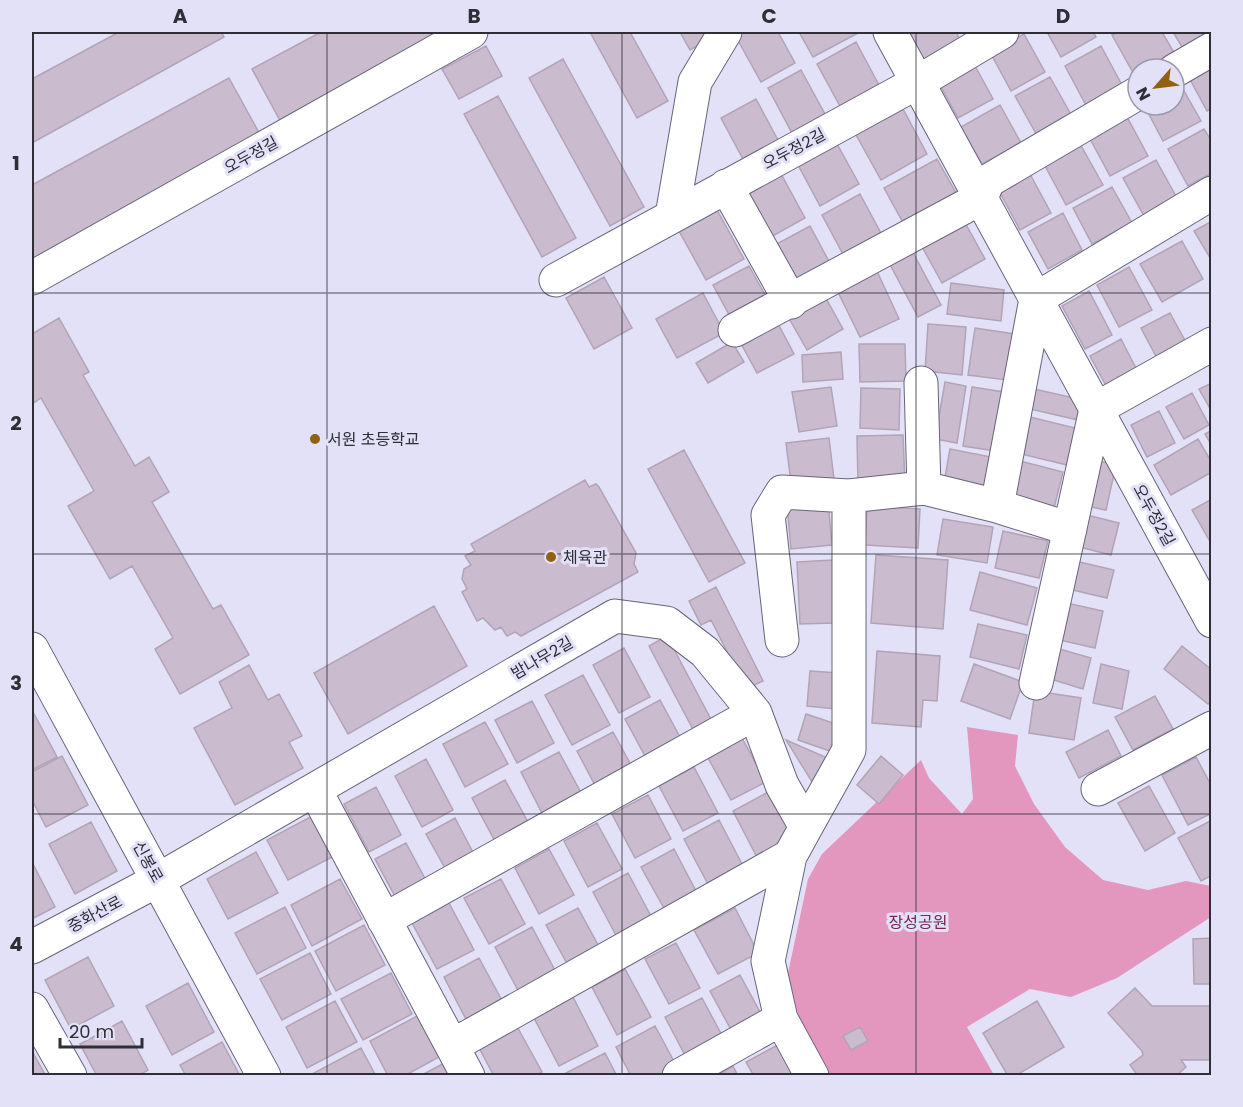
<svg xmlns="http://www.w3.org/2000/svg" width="1243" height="1107" font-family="Poppins,'Noto Sans KR',sans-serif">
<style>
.green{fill:#e397be}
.building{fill:#cabbce;stroke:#b2a3b6;stroke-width:1.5}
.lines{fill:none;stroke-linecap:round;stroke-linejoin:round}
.minor-casing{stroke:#67657a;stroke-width:35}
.minor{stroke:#fff;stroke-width:33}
.grid{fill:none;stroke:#2f2e37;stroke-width:1.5;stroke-opacity:0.55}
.poi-dot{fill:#91610f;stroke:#e3e1f8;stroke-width:2}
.labels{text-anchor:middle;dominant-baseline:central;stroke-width:6;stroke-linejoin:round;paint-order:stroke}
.street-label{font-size:16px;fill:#2f2e37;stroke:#e3e1f8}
.poi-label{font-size:16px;fill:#2f2e37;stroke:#e3e1f8;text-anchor:start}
.park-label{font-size:16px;fill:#7c2359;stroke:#e3e1f8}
.neatline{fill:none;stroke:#2f2e37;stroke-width:2}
.grid-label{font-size:20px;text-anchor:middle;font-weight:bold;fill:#2f2e37}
</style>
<rect width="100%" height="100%" fill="#e3e1f8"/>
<!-- green -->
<path class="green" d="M967 727 1018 735 1015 766 1034 804 1065 847 1103 880 1148 890 1186 881 1211 886V917L1117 978 1071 997 1030 989 967 1027 994 1075H828L800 1024 788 973 808 879 822 854 921 760 929 778 962 814 973 799Z"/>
<!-- building -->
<path class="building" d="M119 32H221L224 37 32 143V79Z
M321 32H455L283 126 252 69Z
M590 32H630L668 101 637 118Z
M680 32H713L715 36 690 50Z
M741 32H778L795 63 761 82 735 35Z
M799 32H860L813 57Z
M906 32H956L961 42 923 62Z
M1047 32H1093L1096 37 1061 57Z
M1120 32H1162L1176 56 1152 69H1138L1136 78 1112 35Z
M1173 32H1212V37L1185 52Z
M1024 34 1045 72 1011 91 990 52Z
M856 42 880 87 841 108 817 64Z
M486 46 502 76 459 99 442 69Z
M1101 46 1123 87 1087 107 1065 66Z
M1212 58V108L1207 111 1186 72Z
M563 59 644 207 610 226 529 78Z
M974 64 993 99 958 118 939 83Z
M801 70 826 116 793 135 768 88Z
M1050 77 1074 120 1039 139 1015 96Z
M229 78 263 140 32 267V185Z
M1179 82 1201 121 1163 141 1144 105H1174V85Z
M498 96 576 238 542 257 464 114Z
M756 99 779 142 744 161 721 118Z
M1000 105 1021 143 982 164 961 127Z
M902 107 927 154 881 180 855 133Z
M1126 115 1148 156 1110 176 1088 135Z
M1204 129 1212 142V173L1188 186 1168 149Z
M836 142 859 184 820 206 797 163Z
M1079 142 1103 185 1066 205 1043 162Z
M937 159 960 200 906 228 884 188Z
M1156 160 1177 198 1144 216 1123 178Z
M780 172 805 218 769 238 744 191Z
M1030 174 1051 213 1020 230 999 191Z
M1112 187 1132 223 1092 244 1073 208Z
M860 194 883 237 845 258 822 215Z
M717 210 744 259 706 280 679 231Z
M1063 213 1082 250 1048 269 1028 232Z
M963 219 985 259 942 283 920 243Z
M1212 221V261L1194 231Z
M810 226 832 267 795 288 773 246Z
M1182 241 1203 279 1162 302 1140 264Z
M910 247 941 305 918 317 887 259Z
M749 266 769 302 733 322 713 285Z
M1129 267 1152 310 1119 327 1097 285Z
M876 269 899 319 860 337 836 288Z
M604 277 632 328 594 349 566 298Z
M951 283 1004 290 1001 321 947 314Z
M1089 291 1112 335 1085 349 1062 306Z
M703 293 724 333 677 358 656 319Z
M823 293 843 329 807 350 786 313Z
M1170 313 1189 348 1160 364 1141 328Z
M59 318 89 372 83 375 135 466 149 457 169 492 152 502 213 609 221 605 249 655 180 694 155 649 173 638 132 566 110 579 68 506 94 491 41 398 32 404V334Z
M775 318 794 354 757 373 738 338Z
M928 324 966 327 962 375 925 371Z
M975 328 1014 334 1007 380 968 375Z
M1121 339 1140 376 1110 393 1090 356Z
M732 342 744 362 708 383 696 363Z
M859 344H905L906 381 860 382Z
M841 352 843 379 803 382 802 355Z
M945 382 966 386 957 443 935 439Z
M1212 383V412L1199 389Z
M831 387 837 426 799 432 792 392Z
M972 387 1004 392 995 451 963 446Z
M861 388 900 389 899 430 860 428Z
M1034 389 1083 400 1078 420 1030 409Z
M1192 393 1209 425 1184 439 1166 407Z
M1159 411 1175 443 1147 457 1131 425Z
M1026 416 1075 428 1067 465 1017 453Z
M1212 430V446L1205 434Z
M903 435 905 484 858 485 857 436Z
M829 438 834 479 791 483 786 443Z
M1198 439 1212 463V472L1171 495 1154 465Z
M950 449 991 457 984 491 944 483Z
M684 450 745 563 709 582 648 469Z
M1091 459 1116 465 1106 510 1081 505Z
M1016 460 1063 472 1054 508 1007 497Z
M585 480 589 487 596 484 599 487 636 553 634 564 638 572 521 636 515 632 507 636 501 627 495 630 483 618 477 621 462 592 467 589 462 579 464 569 471 565 465 556 475 551 471 544Z
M1212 499V545L1192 510Z
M828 501 832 545 791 549 787 505Z
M867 506 920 509 918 548 865 545Z
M1083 514 1119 523 1111 555 1075 546Z
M943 519 993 527 987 563 937 555Z
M1003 531 1048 541 1039 578 995 568Z
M876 555 948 560 943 629 871 623Z
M833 560 835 623 800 624 797 562Z
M1071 560 1114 570 1107 598 1064 588Z
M980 572 1037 588 1027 625 970 610Z
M716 587 763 681 746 689 711 620 701 625 689 601Z
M1062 602 1103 611 1095 648 1055 639Z
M434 606 467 666 348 734 314 673Z
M978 624 1027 635 1019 669 970 657Z
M667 636 715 727 697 737 649 646Z
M1049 646 1091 658 1083 689 1041 676Z
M1182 646 1212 670V700L1208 704 1164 669Z
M624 648 650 697 619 713 593 665Z
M877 651 940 656 937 701 923 700 921 727 872 723Z
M974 664 1023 682 1010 719 961 701Z
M1101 664 1129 671 1122 709 1093 703Z
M249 665 268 700 279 694 302 736 289 742 303 768 235 805 194 728 232 708 219 682Z
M810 671 839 673 836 709 807 706Z
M583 675 610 725 572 745 545 695Z
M1035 691 1081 698 1074 740 1029 733Z
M1155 696 1173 729 1133 750 1115 717Z
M660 700 687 750 652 769 625 719Z
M532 701 554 743 517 763 495 720Z
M32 710 57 757 32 770Z
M806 714 839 725 830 751 798 740Z
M485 722 508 764 465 787 443 744Z
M1108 730 1121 756 1079 778 1066 752Z
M613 732 636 774 599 793 577 751Z
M742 738 766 782 731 800 707 756Z
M786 740 832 760 814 785Z
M559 752 586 802 547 823 521 772Z
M62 756 88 805 46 827 32 800V772Z
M881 756 903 775 879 804 857 785Z
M1196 757 1212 787V813L1188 825 1162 775Z
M426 759 453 810 422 827 395 776Z
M694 767 718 813 683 831 659 786Z
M505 780 533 831 499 849 472 798Z
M1149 786 1175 833 1145 851 1118 803Z
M376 787 401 835 369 852 344 804Z
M770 791 796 842 759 861 733 811Z
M648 795 671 839 635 858 612 814Z
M316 814 338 854 288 880 267 840Z
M455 818 478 862 450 877 426 834Z
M719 820 744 868 709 886 684 839Z
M1212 820V875L1201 881 1178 838Z
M91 822 117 871 75 894 49 844Z
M597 823 622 869 588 887 564 841Z
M406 843 429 886 398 902 375 859Z
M549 849 574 895 539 914 515 868Z
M674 849 697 893 665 910 641 867Z
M256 852 278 893 228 919 207 879Z
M32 862 55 907 32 919Z
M628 873 653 920 618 939 593 892Z
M340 879 362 919 312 946 291 905Z
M501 879 525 924 489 944 464 898Z
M449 903 474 950 437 969 412 923Z
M285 907 306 948 257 974 235 933Z
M578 908 602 952 570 969 546 925Z
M735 908 758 953 718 974 694 930Z
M364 925 385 965 336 991 315 951Z
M532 927 559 978 522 998 495 947Z
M1212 938V984H1194L1193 939Z
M676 943 700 988 669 1004 645 959Z
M310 953 331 994 282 1020 260 979Z
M88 957 114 1006 71 1029 45 980Z
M479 958 505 1006 469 1025 444 977Z
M625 969 651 1017 617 1035 592 987Z
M391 973 412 1014 363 1040 341 999Z
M740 975 766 1023 736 1039 710 991Z
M188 983 214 1032 172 1055 146 1006Z
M1135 988 1152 1006H1212V1060H1181L1186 1067 1176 1076H1138L1130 1065 1143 1055 1142 1051 1108 1013Z
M573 997 598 1046 559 1066 534 1018Z
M702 998 725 1041 688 1061 665 1017Z
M335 1001 357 1042 307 1068 286 1027Z
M1037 1001 1064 1047 1015 1076H1008L983 1033Z
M419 1015 441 1056 404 1076H388L370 1041Z
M122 1021 148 1070 138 1076H97L80 1044Z
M514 1021 542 1072 534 1076H494L476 1042Z
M655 1026 677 1067 661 1076H631L616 1047Z
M860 1027 868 1041 851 1050 843 1036Z
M785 1041 803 1076H754L746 1062Z
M222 1042 240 1076H186L180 1065Z
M361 1048 376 1076H313L312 1074Z
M32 1051 46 1076H32Z
M605 1053 617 1076H562V1075Z
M448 1061 455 1076H420Z
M733 1066 738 1076H716Z"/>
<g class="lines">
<!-- minor casing -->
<g class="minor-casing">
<path id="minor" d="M890 32 1212 621
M1174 71 1212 49
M726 186 791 302
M672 216 695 82 725 32
M32 278 471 32
M556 280 918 82 1002 32
M735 330 981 198 988 181 1138 93
M921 383 924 488
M997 506 1036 299 1212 193
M782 640 768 515 782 492 849 496 924 488 997 506 1070 529
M32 649 264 1076
M1036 683 1096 409 1212 344
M1098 789 1212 728
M315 790 468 1076
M806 827 849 750V496
M384 920 755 713
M32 947 158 880 615 616 667 623 705 652 755 713 782 785 806 827 790 856 768 961 781 1019 812 1076
M32 1009 70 1076
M452 1046 790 856
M679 1076 781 1019"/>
</g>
<!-- minor -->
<use href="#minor" class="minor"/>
</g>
<!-- grid -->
<path class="grid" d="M327 32V1076M622 32V1076M916 32V1076M32 293H1212M32 554H1212M32 814H1212"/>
<!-- markers -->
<g class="poi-dot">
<circle cx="315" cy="439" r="6"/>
<circle cx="551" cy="557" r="6"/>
</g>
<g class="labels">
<!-- street labels -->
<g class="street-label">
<text transform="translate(794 149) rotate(-28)">오두정2길</text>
<text transform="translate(251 155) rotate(-29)">오두정길</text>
<text transform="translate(1154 515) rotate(61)">오두정2길</text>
<text transform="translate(542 658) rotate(-30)">밤나무2길</text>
<text transform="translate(148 862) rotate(61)">신봉로</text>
<text transform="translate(95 914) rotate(-28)">중화산로</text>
</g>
<!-- poi labels -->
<g class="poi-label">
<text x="327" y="439">서원 초등학교</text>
<text x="563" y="557">체육관</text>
</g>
<!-- park labels -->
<g class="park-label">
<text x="918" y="922">장성공원</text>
</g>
</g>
<!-- border -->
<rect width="1243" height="1107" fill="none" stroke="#e3e1f8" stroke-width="66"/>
<!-- north arrow -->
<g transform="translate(1156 87) rotate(242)"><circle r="28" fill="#e3e1f8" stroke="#9b99ab" stroke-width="1.5"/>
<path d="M0-4.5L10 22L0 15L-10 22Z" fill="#91610f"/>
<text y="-9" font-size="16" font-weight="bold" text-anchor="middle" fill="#2f2e37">N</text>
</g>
<!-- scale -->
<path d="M60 1038v9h82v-9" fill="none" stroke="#2f2e37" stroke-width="3"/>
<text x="69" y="1038" font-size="18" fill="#2f2e37" stroke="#e3e1f8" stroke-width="4.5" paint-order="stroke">20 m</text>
<rect x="33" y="33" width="1177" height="1041" class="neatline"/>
<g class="grid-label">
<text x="180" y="23">A</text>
<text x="474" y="23">B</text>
<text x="769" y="23">C</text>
<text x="1063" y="23">D</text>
<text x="16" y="170">1</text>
<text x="16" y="430">2</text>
<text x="16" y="690">3</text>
<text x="16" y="951">4</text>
</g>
</svg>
